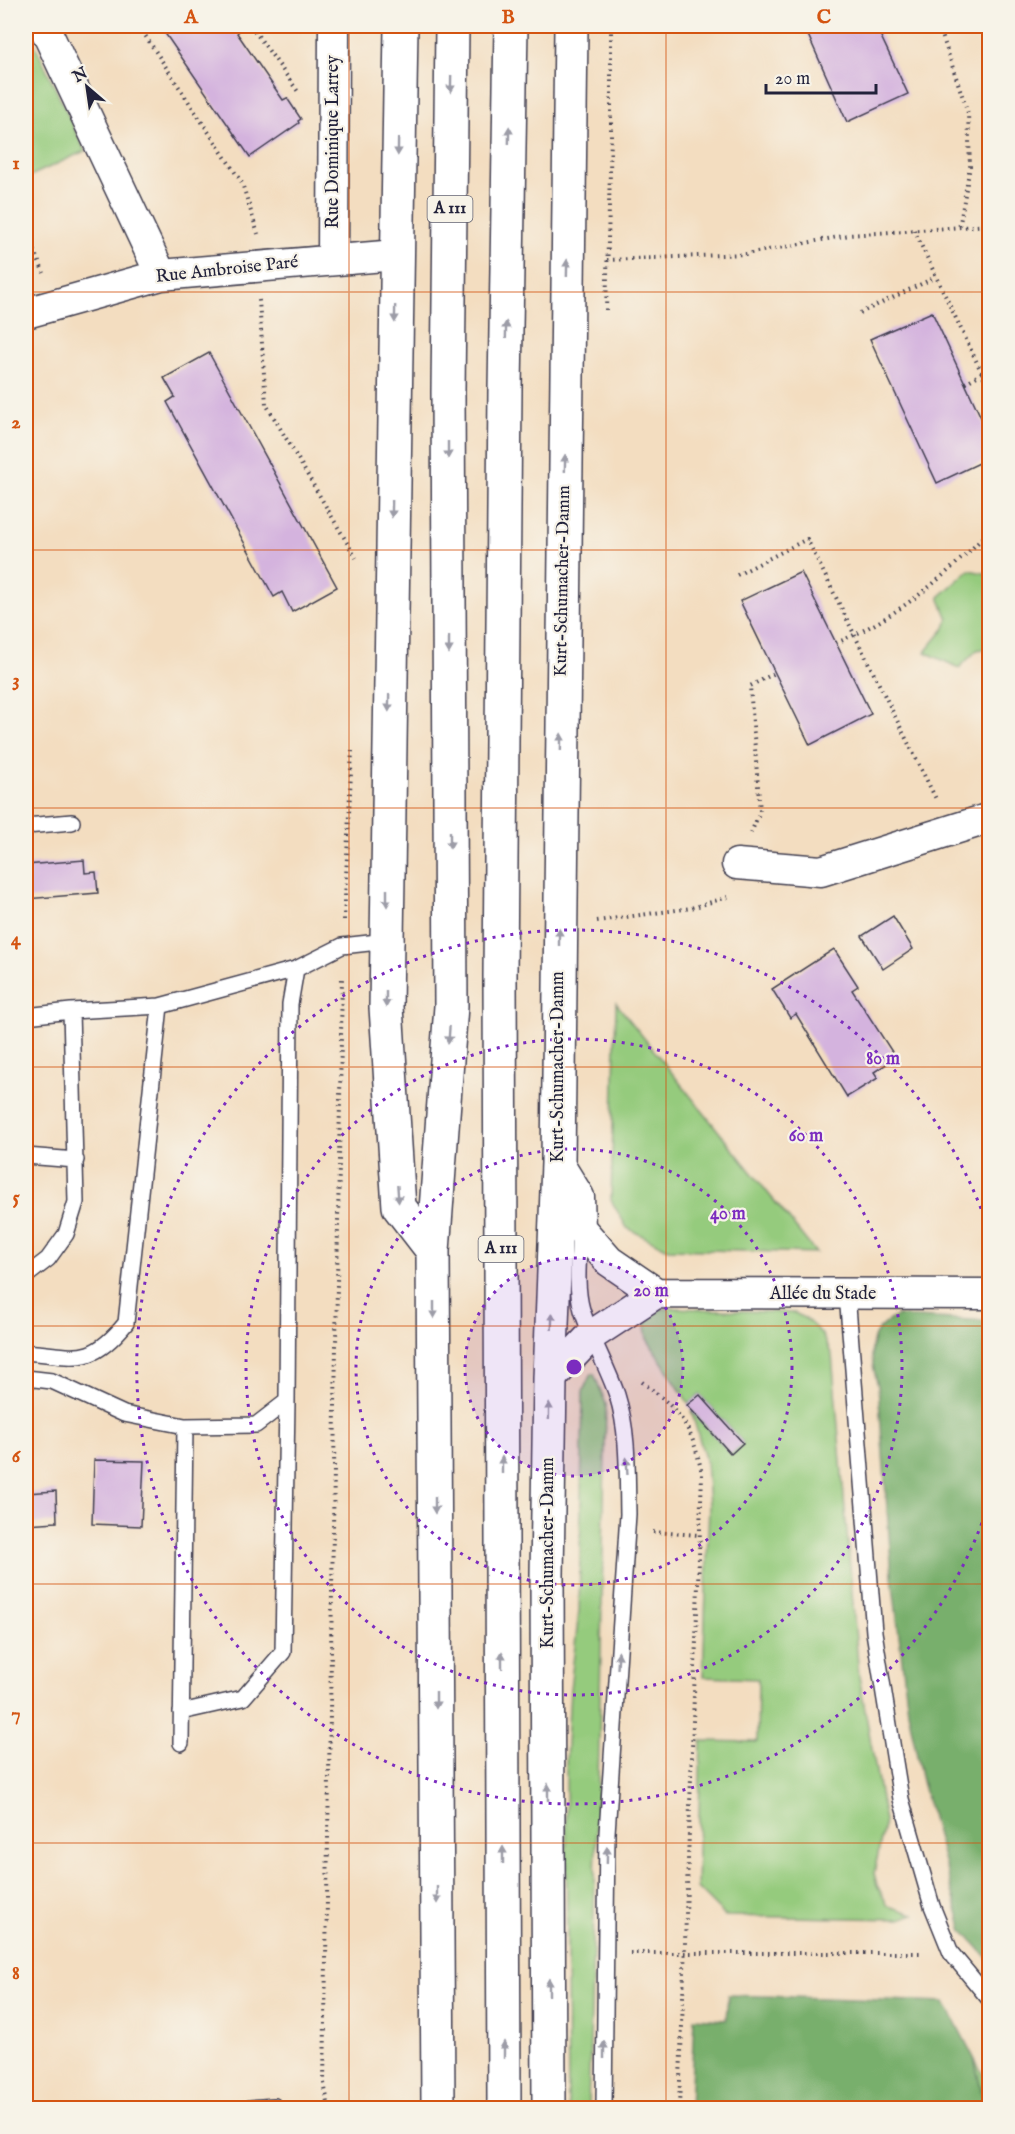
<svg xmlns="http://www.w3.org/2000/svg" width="1015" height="2134" font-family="'IM FELL English',serif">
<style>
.green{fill:#95cb7d;stroke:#5c765c;stroke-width:1.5}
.forest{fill:#78af6c;stroke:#4d6854;stroke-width:1.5}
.building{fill:#d4b3de}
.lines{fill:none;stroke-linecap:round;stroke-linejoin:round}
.service-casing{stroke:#413e4f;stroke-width:18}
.minor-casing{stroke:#413e4f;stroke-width:33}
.secondary-casing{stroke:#413e4f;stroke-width:36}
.motorway-casing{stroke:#413e4f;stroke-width:36}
.path{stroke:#413e4f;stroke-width:4;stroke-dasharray:1.5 4.5;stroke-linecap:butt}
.service{stroke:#fff;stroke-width:15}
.minor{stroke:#fff;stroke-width:30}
.secondary{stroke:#fff;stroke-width:33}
.motorway{stroke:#fff;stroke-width:33}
.oneway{fill:#9c9ca7}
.grid{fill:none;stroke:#d45411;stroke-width:1.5;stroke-opacity:0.55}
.ring{fill:none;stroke:#7b2cbf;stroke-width:3;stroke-dasharray:3 6}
.labels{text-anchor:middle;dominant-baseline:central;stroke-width:4.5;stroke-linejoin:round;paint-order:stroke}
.shield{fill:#f7f3e8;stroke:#62616f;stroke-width:1.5}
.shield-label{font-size:16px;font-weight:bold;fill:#22223b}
.street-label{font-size:18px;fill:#22223b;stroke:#f7f3e8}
.centre{fill:#7b2cbf;stroke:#f7f3e8;stroke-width:3}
.ring-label{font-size:18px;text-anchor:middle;font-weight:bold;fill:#7b2cbf;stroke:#f7f3e8;stroke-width:4.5;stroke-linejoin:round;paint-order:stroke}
.neatline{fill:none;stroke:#d45411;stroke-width:2}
.grid-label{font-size:20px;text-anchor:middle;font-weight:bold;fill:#d45411}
</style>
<rect width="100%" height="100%" fill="#f7f3e8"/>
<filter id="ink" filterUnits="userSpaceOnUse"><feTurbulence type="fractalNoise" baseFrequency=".0167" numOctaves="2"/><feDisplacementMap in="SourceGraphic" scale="12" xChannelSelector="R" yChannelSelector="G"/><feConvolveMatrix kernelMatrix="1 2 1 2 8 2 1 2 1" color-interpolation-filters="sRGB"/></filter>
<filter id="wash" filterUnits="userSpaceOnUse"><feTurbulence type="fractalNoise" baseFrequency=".008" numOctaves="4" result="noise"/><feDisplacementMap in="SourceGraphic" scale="24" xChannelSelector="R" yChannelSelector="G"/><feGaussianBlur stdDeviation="1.35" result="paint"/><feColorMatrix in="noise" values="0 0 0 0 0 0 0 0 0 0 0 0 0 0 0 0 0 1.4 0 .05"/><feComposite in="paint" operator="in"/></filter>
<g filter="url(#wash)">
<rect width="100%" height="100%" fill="#f3ddc0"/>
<!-- green -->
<path class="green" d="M26 26 85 151 26 178Z
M969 570 989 574V648L977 650 959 668 925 652 945 628 948 619 939 597Z
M616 1003 816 1253 668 1249 627 1228 611 1200Z
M675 1308 795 1313 806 1319 821 1333 832 1355 859 1676 885 1821 874 1873 877 1885 888 1906 914 1914 901 1919 725 1916 697 1888 701 1741 757 1742 758 1679 703 1677 709 1505 706 1462 691 1410 731 1454 743 1443 700 1395 689 1404 647 1339 643 1316 660 1309Z
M591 1374H594L606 1404 599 1746 588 2108H568L566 1763 570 1689 579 1611 583 1391Z
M974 2058 989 2087V2108H985Z"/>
<!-- forest -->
<path class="forest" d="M897 1316 989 1321V1960L963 1931 922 1781 908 1711 892 1576 878 1386C870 1357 864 1331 897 1316Z
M728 1995 945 2002 974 2058 985 2108H690L694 2018 726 2020Z"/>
<g id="blocks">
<!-- building -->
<path class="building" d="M160 26H237L240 30 237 33 283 100 287 98 301 119 298 121 299 123 250 157Z
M804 26H876L908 94 847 122Z
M932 312 990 437V458L937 483 870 339Z
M209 353 337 587 292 612 282 592 274 597 167 402 175 397 164 378Z
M801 572 871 714 810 745 740 601Z
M84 860 85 873 96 872 98 893 26 899V865Z
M893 916 913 949 883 969 862 936Z
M834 949 858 986 852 990 896 1058 874 1072 878 1078 847 1097 796 1014 790 1018 772 989Z
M700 1395 743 1443 731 1454 687 1405Z
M94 1460 144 1461 141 1526 92 1524Z
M56 1491 57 1522 26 1524V1493Z"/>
</g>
</g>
<g filter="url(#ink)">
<use href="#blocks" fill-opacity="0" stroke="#413e4f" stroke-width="1.5"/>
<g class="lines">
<!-- service casing -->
<g class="service-casing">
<path id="service" d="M26 826 72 822
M160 1006 296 969
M26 1016 71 1011 76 1202 66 1234 48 1259 26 1276
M26 1156 76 1160
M580 1232C579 1257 575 1285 582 1310 591 1339 607 1366 617 1395 629 1433 627 1474 628 1514L607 1833 604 2108
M847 1294 874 1632 901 1799 932 1906 951 1953 990 2000
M26 1352C77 1356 90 1367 126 1323L160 1006 71 1011
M26 1378 52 1381 124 1414 185 1426
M181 1712 243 1698 283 1652 287 1401
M181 1743 185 1426 256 1425 287 1401 290 1004 296 969 342 946 387 941
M250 2108 274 2106 275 2108"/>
</g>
<!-- minor casing -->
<g class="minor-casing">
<path id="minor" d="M44 26 161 275
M333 259 334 26
M26 313 161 275 396 255
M737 864 821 871 990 818
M558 1163 579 1197 580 1228 609 1261 656 1293
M550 1379 592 1335 656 1293 990 1294"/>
</g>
<!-- secondary casing -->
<g class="secondary-casing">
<path id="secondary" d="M387 941 401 26
M549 2108 547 1575 550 1379 558 1163 571 26"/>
</g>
<!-- motorway casing -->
<g class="motorway-casing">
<path id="motorway" d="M387 941 386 1007 399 1207 433 1251
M438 2108 433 1251 451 1006 448 392 452 26
M504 2108 500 976 505 389 511 26"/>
</g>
<!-- path -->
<path class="path" d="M139 26 242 183 258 234
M251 26 299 93
M939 26 968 113 970 166 959 229
M914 230 990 390
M26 234 44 273
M607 260 746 254 849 235 990 225
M259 300 266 404 356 558
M606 310 611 137V26
M860 313 936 277
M965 383 982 373
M737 575 807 539 937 801
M836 643C895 619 947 576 990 530
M751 833 760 811 750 686 775 673
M344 920 352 751
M597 921 691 908 728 897
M642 1382C681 1411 692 1426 702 1474L679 2108
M653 1532 699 1535
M630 1953H923
M329 2108 324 2083 342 976"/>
<!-- service -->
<use href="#service" class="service"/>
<!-- minor -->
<use href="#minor" class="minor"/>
<!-- secondary -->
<use href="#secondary" class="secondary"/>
<!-- motorway -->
<use href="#motorway" class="motorway"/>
</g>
<!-- one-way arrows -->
<defs><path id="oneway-solid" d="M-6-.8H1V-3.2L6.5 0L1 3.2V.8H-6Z" transform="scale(1.5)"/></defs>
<g class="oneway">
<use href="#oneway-solid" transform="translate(451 84) rotate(91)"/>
<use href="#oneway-solid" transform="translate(509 135) rotate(-89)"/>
<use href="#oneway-solid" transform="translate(398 147) rotate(91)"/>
<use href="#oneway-solid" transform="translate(567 268) rotate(-89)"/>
<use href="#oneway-solid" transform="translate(395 314) rotate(91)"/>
<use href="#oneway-solid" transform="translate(506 330) rotate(-89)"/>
<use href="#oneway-solid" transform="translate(448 450) rotate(90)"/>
<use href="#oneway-solid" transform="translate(565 463) rotate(-89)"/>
<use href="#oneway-solid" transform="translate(392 509) rotate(91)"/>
<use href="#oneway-solid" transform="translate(449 645) rotate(90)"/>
<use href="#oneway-solid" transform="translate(389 703) rotate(91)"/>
<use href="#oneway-solid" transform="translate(561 742) rotate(-89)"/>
<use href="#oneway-solid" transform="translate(450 840) rotate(90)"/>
<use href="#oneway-solid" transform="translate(387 898) rotate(90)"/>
<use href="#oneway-solid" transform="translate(559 937) rotate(-90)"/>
<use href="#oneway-solid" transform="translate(386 999) rotate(90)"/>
<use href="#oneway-solid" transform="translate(449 1035) rotate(94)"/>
<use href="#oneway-solid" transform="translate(398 1194) rotate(86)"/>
<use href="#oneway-solid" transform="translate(434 1310) rotate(90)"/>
<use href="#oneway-solid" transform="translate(552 1321) rotate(-88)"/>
<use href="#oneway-solid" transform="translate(549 1411) rotate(-89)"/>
<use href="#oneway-solid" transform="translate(502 1465) rotate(-90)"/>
<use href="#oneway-solid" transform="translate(627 1466) rotate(-93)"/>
<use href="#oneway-solid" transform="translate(435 1505) rotate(90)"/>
<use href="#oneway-solid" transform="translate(502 1660) rotate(-90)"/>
<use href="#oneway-solid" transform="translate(618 1660) rotate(-87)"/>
<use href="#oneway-solid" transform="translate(436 1700) rotate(90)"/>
<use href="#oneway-solid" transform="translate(548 1792) rotate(-90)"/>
<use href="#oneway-solid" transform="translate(503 1855) rotate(-90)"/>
<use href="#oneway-solid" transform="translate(607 1855) rotate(-89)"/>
<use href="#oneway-solid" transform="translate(437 1895) rotate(90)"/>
<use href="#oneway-solid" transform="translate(549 1987) rotate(-90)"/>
<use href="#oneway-solid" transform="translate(504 2050) rotate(-90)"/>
<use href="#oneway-solid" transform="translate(604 2050) rotate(-90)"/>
</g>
</g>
<!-- grid -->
<path class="grid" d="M349 26V2108M666 26V2108M26 292H990M26 550H990M26 808H990M26 1067H990M26 1326H990M26 1584H990M26 1843H990"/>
<!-- distance rings -->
<circle cx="574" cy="1367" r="109" fill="#7b2cbf" fill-opacity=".12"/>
<g class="ring">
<circle cx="574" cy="1367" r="109"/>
<circle cx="574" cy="1367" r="218"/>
<circle cx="574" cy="1367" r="328"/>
<path d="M988 1506A437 437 0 1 1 988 1228"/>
</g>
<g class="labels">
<!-- shield labels -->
<g class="shield">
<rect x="427.5" y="196" width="45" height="26" rx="4.5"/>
<rect x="478.5" y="1236" width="45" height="26" rx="4.5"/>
</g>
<g class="shield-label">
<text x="450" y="209">A 111</text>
<text x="501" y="1249">A 111</text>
</g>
<!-- street labels -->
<g class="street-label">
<text transform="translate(333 142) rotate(-90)">Rue Dominique Larrey</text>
<text transform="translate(227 270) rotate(-6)">Rue Ambroise Paré</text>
<text transform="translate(563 581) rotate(-89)">Kurt-Schumacher-Damm</text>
<text transform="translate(558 1067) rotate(-90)">Kurt-Schumacher-Damm</text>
<text x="823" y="1294">Allée du Stade</text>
<text transform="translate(548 1553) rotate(-90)">Kurt-Schumacher-Damm</text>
</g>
</g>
<circle cx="574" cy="1367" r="9" class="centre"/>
<g class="ring-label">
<text x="883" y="1064">80 m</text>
<text x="806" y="1141">60 m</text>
<text x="728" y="1219">40 m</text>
<text x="651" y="1296">20 m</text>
</g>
<!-- margin -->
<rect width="1015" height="2134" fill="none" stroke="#f7f3e8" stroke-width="66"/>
<!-- north arrow -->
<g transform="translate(87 87) rotate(331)" stroke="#f7f3e8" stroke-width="4.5" paint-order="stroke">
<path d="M0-4.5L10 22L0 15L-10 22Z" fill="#22223b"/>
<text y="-9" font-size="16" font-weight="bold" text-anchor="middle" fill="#22223b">N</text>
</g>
<!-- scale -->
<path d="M766 84v9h110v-9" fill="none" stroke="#22223b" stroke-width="3"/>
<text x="775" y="84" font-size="18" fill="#22223b" stroke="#f7f3e8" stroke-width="4.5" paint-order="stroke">20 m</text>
<rect x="33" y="33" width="949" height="2068" class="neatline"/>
<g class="grid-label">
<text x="191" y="23">A</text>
<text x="508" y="23">B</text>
<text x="824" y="23">C</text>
<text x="16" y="169">1</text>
<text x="16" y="428">2</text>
<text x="16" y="686">3</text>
<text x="16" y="945">4</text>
<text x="16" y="1203">5</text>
<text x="16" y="1462">6</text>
<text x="16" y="1720">7</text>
<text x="16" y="1979">8</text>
</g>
</svg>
